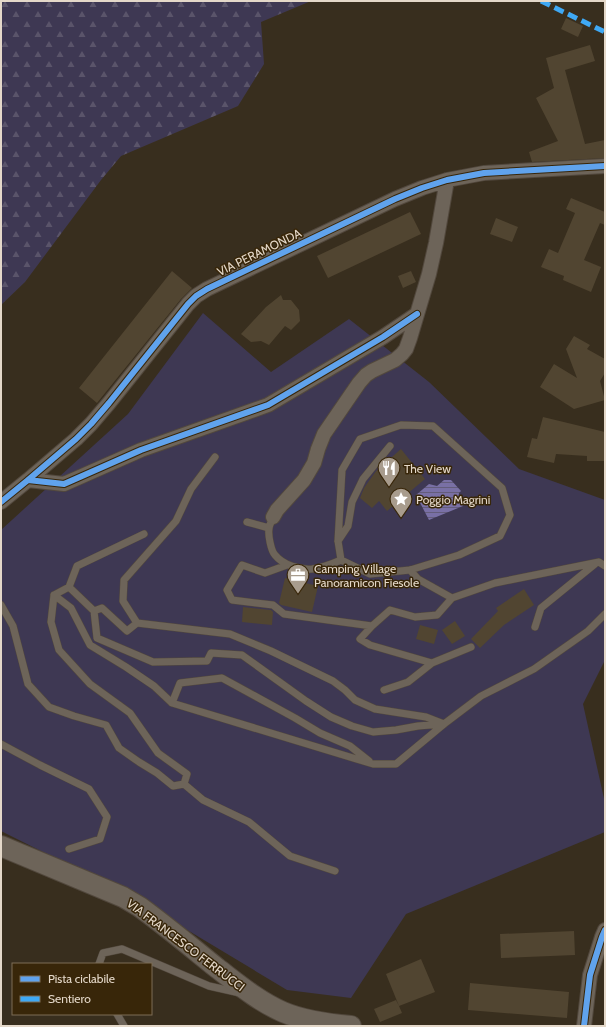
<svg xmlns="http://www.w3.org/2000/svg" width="606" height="1027" font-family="Cabin,sans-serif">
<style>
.forest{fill:url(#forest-firs)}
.park{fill:#3e3853}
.water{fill:url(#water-rules)}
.building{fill:#514531}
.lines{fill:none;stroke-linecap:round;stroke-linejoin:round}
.lane-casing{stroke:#52483d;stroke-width:8}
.street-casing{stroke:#52483d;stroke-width:16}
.secondary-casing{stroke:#52483d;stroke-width:22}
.lane{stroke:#6d6459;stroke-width:7}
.street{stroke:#6d6459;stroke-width:14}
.secondary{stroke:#6d6459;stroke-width:20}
.quiet{stroke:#3fa9f5;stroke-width:5;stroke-dasharray:10 5;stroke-linecap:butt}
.cycleway-casing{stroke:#382609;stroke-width:8}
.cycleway{stroke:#60a3ed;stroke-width:6}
.labels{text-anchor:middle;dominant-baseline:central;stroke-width:3;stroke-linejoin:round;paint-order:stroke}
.street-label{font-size:12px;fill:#e4d8c9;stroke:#382609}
.poi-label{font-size:12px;fill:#e4d8c9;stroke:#382609;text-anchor:start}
</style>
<defs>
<pattern id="forest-firs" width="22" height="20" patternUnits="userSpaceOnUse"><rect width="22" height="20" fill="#3e3853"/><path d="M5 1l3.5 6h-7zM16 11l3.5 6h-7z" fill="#5a546a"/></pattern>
<pattern id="water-rules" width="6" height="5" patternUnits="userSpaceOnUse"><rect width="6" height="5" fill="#7970a5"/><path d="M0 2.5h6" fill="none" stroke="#645d7b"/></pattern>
</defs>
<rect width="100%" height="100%" fill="#382e1e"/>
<!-- forest -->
<path class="forest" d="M1 1H311L261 22 264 64 238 106 121 156 101 180 25 282 1 305Z"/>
<!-- park -->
<path class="park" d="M203 313 271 372 349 319 429 382 519 469 605 500V660L583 704 605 803V832L406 914 351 998 287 990 129 895 1 831V530L128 414Z"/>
<!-- water -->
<path class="water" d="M444 480H451L461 491 459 493 458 499 462 502 463 506 429 520 416 495 429 484 437 486Z"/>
<!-- building -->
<path class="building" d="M566 18 583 26 578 37 561 29Z
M590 45 595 61 565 70 585 144 605 140V158L532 162 529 152 558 141 536 98 554 88 546 58Z
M571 198 605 212V225L600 223 584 260 601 267 591 292 563 280 564 276 541 267 549 249 558 253 575 213 566 209Z
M410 212 421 234 328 278 317 256Z
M496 218 518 227 512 242 490 234Z
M172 271 192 288 181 299 97 403 79 388Z
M411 271 416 282 403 288 398 276Z
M281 295 283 300H291L299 310 300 321 291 330 285 326 269 345 261 341 251 342 241 334 266 307Z
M574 336 590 345 587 349 605 359V373L600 381 605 400 574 409 540 387 554 364 577 378 566 349Z
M543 417 605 432V461H587V456L556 454 554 463 527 457 532 438 537 439Z
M401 449 425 479 387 511 379 501 372 508 360 498 364 488 376 471Z
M285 578 318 586 312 612 281 605 279 603Z
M524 589 534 605 504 625 480 648 471 639 498 611 496 608Z
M243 607 271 610 273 612 272 625 242 622Z
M455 621 465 636 452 644 442 630Z
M420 625 438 630 434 644 416 639Z
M574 931 575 955 501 958 500 934Z
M421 959 435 992 399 1006 402 1013 380 1022 374 1009 396 1000 399 1006 386 974Z
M470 983 569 992 567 1018 468 1010Z"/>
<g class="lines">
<!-- lane casing -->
<g class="lane-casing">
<path id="lane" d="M273 517C272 521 269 525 269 529 268 535 271 551 275 555 283 565 299 570 312 569 322 568 332 564 341 560L370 574 410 570 459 555 500 536 510 515 502 488 433 426 401 425 360 439 342 470 338 541 341 560
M247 522 269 528
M338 541 348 526 352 502 363 479 390 446
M287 565 265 573 242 565 227 590 232 600 273 605 284 614 372 626 390 610 415 617 437 615 452 598
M410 570 418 579 452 598 495 583 599 562 605 566
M69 587 77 566 144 534
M54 595 69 587 94 611 102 608 127 631 137 623 230 634 271 651 333 681 345 690 355 700 375 709 426 717 444 724
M1 605 13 626 28 684 49 707 74 716 106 725 119 748 139 762 157 773 173 786 184 784
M94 611 97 638 153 662 207 661 211 653 242 655 306 701 331 717 352 726 373 732 396 730 418 726 442 724
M137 623 123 601 124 580 176 521 191 489 215 457
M372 626 360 639 370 645 432 663 471 647
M535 627 541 608 595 564
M384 690 408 682 432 663
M172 703 180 683 222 678 295 718 320 733 350 746 369 761
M1 744 40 765 89 789 107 817 100 839 69 849
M335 871 290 856 249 822 203 800 184 784 187 774 158 753 130 713 90 684 59 650 51 622 54 595 71 608 90 645 126 667 154 686 172 703 373 764H396L444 724 481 696 534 669 588 631 605 614
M99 964 103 953 122 949 209 986 240 993
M117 1014 124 1026"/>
</g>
<!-- street casing -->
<g class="street-casing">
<path id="street" d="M28 480 64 484 141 450 268 405 383 337 417 314
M1 502 28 480 76 439 91 424 109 403 188 304 196 296 207 289 395 199 422 188 447 180 484 173 605 166
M273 517 277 510 304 480 314 463 318 449 324 434 359 383 366 375 372 371 395 360 402 354 406 349 410 338 429 274 436 243 447 180
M584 1026 590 975 602 937 605 930"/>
</g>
<!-- secondary casing -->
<g class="secondary-casing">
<path id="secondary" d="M1 846 123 897 140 907C166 926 191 947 217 968 238 984 258 1001 283 1012 304 1021 328 1024 351 1026"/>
</g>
<!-- lane -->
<use href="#lane" class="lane"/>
<!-- street -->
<use href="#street" class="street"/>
<!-- secondary -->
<use href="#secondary" class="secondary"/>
<!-- quiet -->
<path class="quiet" d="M541 1 605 32"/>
<!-- cycleway casing -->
<g class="cycleway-casing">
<path id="cycleway" d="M28 480 64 484 141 450 268 405 383 337 417 314
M1 502 28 480 76 439 91 424 109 403 188 304 196 296 207 289 395 199 422 188 447 180 484 173 605 166
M584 1026 590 975 602 937 605 930"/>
</g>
<!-- cycleway -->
<use href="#cycleway" class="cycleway"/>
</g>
<!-- icons -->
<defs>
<g id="restaurant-pin" transform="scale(1.15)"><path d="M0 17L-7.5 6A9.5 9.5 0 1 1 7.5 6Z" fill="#a89c8d" stroke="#382609"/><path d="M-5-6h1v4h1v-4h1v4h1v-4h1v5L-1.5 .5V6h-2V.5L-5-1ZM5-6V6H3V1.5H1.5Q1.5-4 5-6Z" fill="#fff"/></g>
<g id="sight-pin" transform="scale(1.15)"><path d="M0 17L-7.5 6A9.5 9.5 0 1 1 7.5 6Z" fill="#a89c8d" stroke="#382609"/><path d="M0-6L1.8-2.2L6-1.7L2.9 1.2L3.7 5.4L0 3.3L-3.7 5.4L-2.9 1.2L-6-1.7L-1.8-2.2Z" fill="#fff"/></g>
<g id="office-pin" transform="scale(1.15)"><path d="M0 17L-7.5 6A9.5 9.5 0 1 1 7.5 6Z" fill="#a89c8d" stroke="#382609"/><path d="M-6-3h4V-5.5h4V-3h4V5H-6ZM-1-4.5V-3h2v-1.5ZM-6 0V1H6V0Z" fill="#fff"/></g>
</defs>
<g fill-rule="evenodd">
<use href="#restaurant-pin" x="389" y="468"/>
<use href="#sight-pin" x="401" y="499"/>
<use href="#office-pin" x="298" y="575"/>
</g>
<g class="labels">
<!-- street labels -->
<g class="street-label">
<text transform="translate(259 252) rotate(-26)">VIA PERAMONDA</text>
<text transform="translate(186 945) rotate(37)">VIA FRANCESCO FERRUCCI</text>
</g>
<!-- poi labels -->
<g class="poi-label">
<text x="404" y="468">The View</text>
<text x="416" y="499">Poggio Magrini</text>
<text x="314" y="568">Camping Village<tspan x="314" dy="14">Panoramicon Fiesole</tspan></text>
</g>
</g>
<!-- border -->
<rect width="606" height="1027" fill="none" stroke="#e4d8c9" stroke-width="4"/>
<!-- legend -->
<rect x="12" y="963" width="140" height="52" fill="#382609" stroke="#7d6d56"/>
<rect x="20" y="976" width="20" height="6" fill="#60a3ed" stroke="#7d6d56"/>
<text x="48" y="983" font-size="12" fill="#e4d8c9">Pista ciclabile</text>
<rect x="20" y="996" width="20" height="6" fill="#3fa9f5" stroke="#7d6d56"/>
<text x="48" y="1003" font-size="12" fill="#e4d8c9">Sentiero</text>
</svg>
